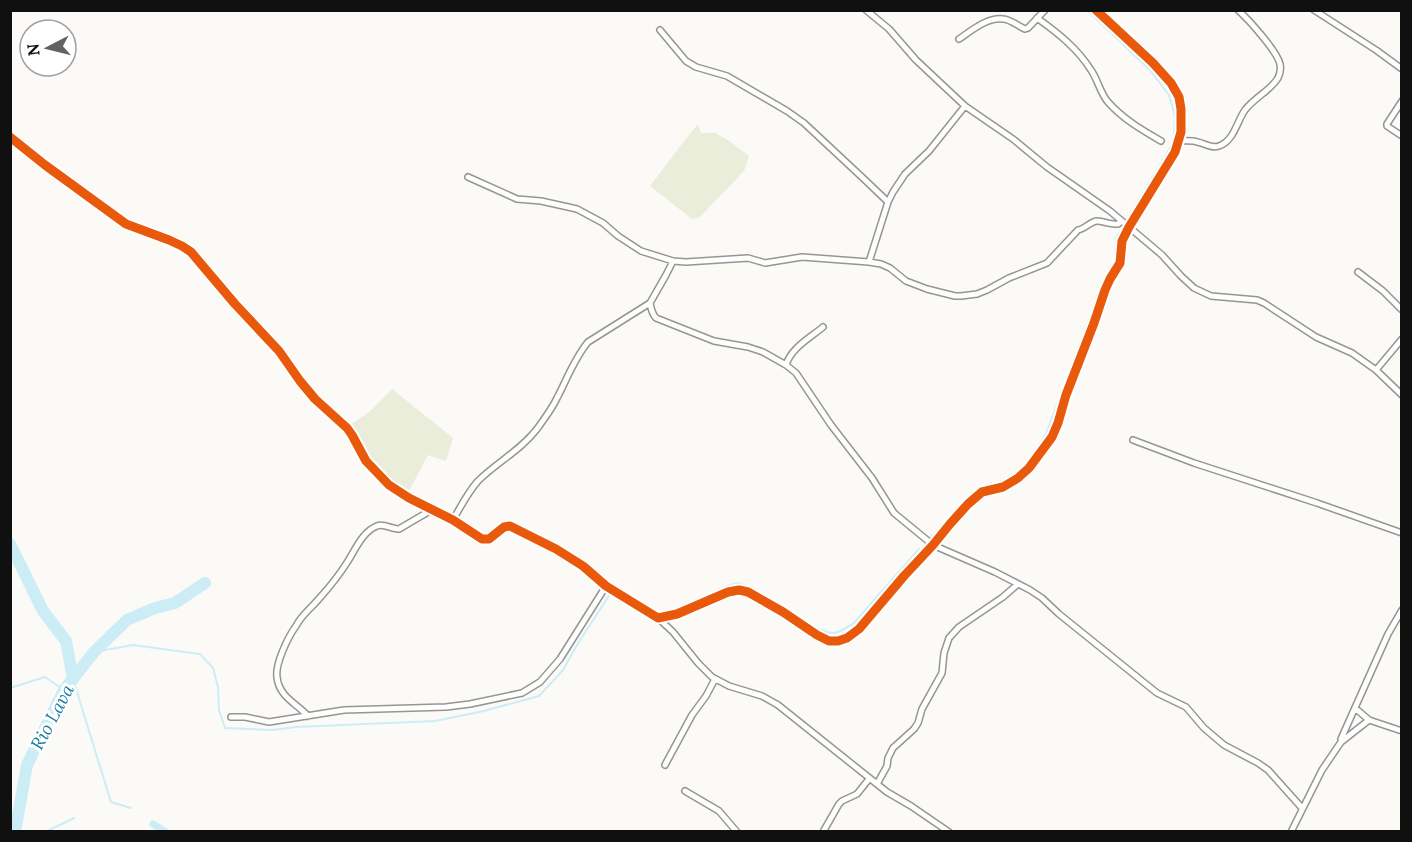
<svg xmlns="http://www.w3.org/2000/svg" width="1412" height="842" font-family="Lora,serif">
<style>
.cemetery{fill:#eaedda}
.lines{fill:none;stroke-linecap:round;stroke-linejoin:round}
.stream{stroke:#ccedf6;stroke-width:2}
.canal{stroke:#ccedf6;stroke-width:7}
.river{stroke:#ccedf6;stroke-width:12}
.street-casing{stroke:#969594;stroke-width:8}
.street{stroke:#fffefe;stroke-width:5}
.cycleway-casing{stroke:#fff;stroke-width:13}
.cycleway{stroke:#e8590c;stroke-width:9}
.labels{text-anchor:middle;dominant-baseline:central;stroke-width:6;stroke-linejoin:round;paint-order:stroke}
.water-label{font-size:18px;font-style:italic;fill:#197aa2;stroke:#fff}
</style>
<rect width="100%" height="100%" fill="#fcfaf6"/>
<!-- cemetery -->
<path class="cemetery" d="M698 124 701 133H715L728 140 749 156 744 171 699 218 692 219 650 186 685 140Z
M392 389 453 438 446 461 428 455 408 493 389 482 367 458 350 425 369 412Z"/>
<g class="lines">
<!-- stream -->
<path class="stream" d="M1087 10 1150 70 1169 95 1175 116 1174 139 1169 150 1126 221
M1025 468 1046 434 1105 278 1115 262 1116 238 1121 230
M931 537 948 522 962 505 979 490 985 488 1001 485 1021 472
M616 589H621L654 611 663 615
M674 612 727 586 738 583 750 588C766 597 817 633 833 633 840 633 849 626 854 623L919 549
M94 652 133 645 200 654 213 668 218 687 219 710 225 728 272 730 296 727 435 721 484 711 539 696 563 670 577 645 610 594
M73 679 111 802 131 808
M10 688 45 677 64 690
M45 832 74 818"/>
<!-- canal -->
<path class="canal" d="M153 824 166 832"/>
<!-- river -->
<path class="river" d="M10 544 43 611 66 641 73 679
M15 832 27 765 64 690 94 652 127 620 155 608 175 603 205 583"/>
<!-- street casing -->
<g class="street-casing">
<path id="street" d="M866 10 889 29 916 60 965 106 1013 139 1047 167 1110 211 1162 255 1181 276 1194 288 1211 296 1257 300 1264 303 1316 337 1352 353 1376 370 1402 395
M1314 10 1376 50 1402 69
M1037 18C1058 33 1077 48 1091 70 1098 80 1100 93 1108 102 1123 119 1142 130 1161 141
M660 30 686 61 696 67 727 76 787 111 804 123 864 179 888 202
M959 39C971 31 987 17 1003 19 1010 19 1018 26 1025 29L1028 28 1045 10
M1402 101 1387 124V126L1402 136
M10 137 45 165 126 224 169 240 182 246 191 252 235 304 279 351 300 381 315 399 347 428 352 435 366 461 389 485 409 498 453 520 482 539H489L504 527 510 526 556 549 583 566 606 586 658 618 677 614 728 592 739 590 748 592 783 612 817 635 829 641H838L847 638 859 629 904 576 933 545 950 524 968 504 982 492 1003 487 1018 478 1029 468 1052 437 1058 423 1066 395 1094 323 1105 290 1110 279 1120 263 1122 241 1129 227 1175 152 1181 132V109L1179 97 1171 83 1153 63 1096 10
M1179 141C1185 141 1192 140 1197 142 1205 143 1211 149 1219 146 1234 141 1237 121 1245 110 1255 97 1270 91 1278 78 1280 74 1281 69 1280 64 1277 51 1249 20 1238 10
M468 177 517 199 541 201 577 209 603 223 618 236 641 251 673 261
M1122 221 1118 224C1110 225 1103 221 1097 221 1091 221 1085 229 1078 230L1047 263 1009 278 987 290 977 294 961 296H955L927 289 906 281 890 268 881 264 869 262 802 257 765 263 748 258 686 262 673 261 666 275 650 303C651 309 652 314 656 318L714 341 748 347 763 352 786 365 796 373 831 425 872 478 894 513 933 545 995 572 1030 590 1042 598 1059 614 1157 693 1186 707 1204 728 1224 745 1258 763 1268 770 1302 808
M869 262 888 202 893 192 905 174 929 151 965 106
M1358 272 1383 291 1402 310
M786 365C791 348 810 338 823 327
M1376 370 1402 339
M1133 440 1194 463 1317 503 1402 533
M453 520C461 506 468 492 478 481 497 462 520 451 537 429 544 419 552 409 557 398 567 379 574 359 588 342L650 303
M658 618 673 632 698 663 712 677 729 686 762 696 778 705 887 792 911 806 949 832
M1355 708 1369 720
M308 716C296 703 279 697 277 677 275 664 288 637 296 626 301 616 310 609 317 601 327 590 340 574 348 561 355 550 363 531 377 526 383 523 392 529 399 529L433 509
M231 717H245L269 722 344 710 446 707 470 704 522 693 540 682 560 659 606 586
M1341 739 1388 634 1402 610
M665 765 692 715 706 696 715 679
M877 784 887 766 888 758 893 748 914 729 918 723 922 709 942 673 944 653 949 638 959 627 1003 597 1018 584
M685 791 719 811 737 832
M823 832 839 804 842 801 857 794 869 779
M1291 832 1322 770 1341 742 1369 720 1402 731"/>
</g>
<!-- street -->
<use href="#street" class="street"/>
<!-- cycleway casing -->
<g class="cycleway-casing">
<path id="cycleway" d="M10 137 45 165 126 224 169 240 182 246 191 252 235 304 279 351 300 381 315 399 347 428 352 435 366 461 389 485 409 498 453 520 482 539H489L504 527 510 526 556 549 583 566 606 586 658 618 677 614 728 592 739 590 748 592 783 612 817 635 829 641H838L847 638 859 629 904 576 933 545 950 524 968 504 982 492 1003 487 1018 478 1029 468 1052 437 1058 423 1066 395 1094 323 1105 290 1110 279 1120 263 1122 241 1129 227 1175 152 1181 132V109L1179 97 1171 83 1153 63 1096 10"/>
</g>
<!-- cycleway -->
<use href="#cycleway" class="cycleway"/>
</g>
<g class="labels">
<!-- water labels -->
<g class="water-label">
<text transform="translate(52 717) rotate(-62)">Rio Lava</text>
</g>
</g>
<!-- border -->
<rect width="1412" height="842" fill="none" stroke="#101010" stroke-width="24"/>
<!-- north arrow -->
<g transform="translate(48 48) rotate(263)"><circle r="28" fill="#ffffff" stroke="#9f9f9f" stroke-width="1.5"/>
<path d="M0-4.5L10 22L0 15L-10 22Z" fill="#636260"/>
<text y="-9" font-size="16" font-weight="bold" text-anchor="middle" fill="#101010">N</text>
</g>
</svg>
